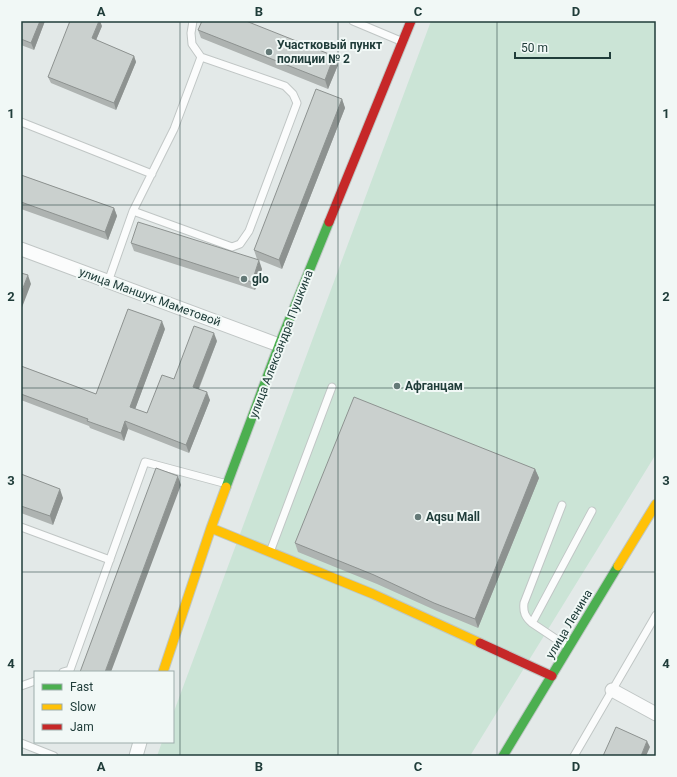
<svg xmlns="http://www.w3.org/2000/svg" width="677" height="777" font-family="Roboto,sans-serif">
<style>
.green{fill:#cbe4d6}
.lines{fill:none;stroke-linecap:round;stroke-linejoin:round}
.lane-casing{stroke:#c0c6c5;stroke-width:9}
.street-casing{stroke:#c0c6c5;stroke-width:15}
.fast-casing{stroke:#bec7c5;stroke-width:11}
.slow-casing{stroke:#bec7c5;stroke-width:11}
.jam-casing{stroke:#bec7c5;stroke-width:11}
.lane{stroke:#fbfcfc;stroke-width:7}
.street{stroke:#fbfcfc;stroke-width:13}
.fast{stroke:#4caf50;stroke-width:9}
.slow{stroke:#ffc107;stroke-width:9}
.jam{stroke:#c62828;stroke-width:9}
.wall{fill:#aeb3b1}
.shaded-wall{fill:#8d9290}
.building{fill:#cad0ce;stroke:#8d9290}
.grid{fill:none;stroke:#203d3a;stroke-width:1;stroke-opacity:0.55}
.poi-dot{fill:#647977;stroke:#f1f8f6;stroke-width:1.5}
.labels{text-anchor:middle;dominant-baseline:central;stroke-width:4;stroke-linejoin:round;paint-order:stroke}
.poi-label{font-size:12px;font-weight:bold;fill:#203d3a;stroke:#f1f8f6;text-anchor:start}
.street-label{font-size:12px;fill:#203d3a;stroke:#f1f8f6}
.neatline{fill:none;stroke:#203d3a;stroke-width:1.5}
.grid-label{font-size:13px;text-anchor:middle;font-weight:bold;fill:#203d3a}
</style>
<rect width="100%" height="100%" fill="#e3e9e8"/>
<!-- green -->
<path class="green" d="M431 21H656V454L470 756H157L162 742H173V714Z"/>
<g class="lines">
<!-- lane casing -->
<g class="lane-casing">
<path id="lane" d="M353 21 403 42
M21 122 152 174
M133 211 174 129 201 57
M108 282 133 211 232 247 240 244 249 231 297 103 293 94 285 86 201 57 192 44 191 33 193 21
M562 505 524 603C523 612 525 617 532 623L568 647
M21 527 110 560
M270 552 332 387
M532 623 592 511
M63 672 70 670 145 462 227 484
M21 686 35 681
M21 743 54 756
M574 756 656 615"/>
</g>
<!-- street casing -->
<g class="street-casing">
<path id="street" d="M21 249 279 345
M612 690 656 714
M136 756 140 742"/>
</g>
<!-- fast casing -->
<g class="fast-casing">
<path id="fast" d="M226 487 279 345 329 222
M503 756 618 566"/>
</g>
<!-- slow casing -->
<g class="slow-casing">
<path id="slow" d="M211 528 373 594 480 643
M618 566 656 504
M163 672 211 528 226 487"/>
</g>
<!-- jam casing -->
<g class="jam-casing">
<path id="jam" d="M329 222 411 21
M480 643 552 676"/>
</g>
<!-- lane -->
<use href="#lane" class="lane"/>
<!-- street -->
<use href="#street" class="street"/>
<!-- fast -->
<use href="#fast" class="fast"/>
<!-- slow -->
<use href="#slow" class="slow"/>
<!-- jam -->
<use href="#jam" class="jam"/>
</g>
<!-- wall -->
<path class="wall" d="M21 21H45L34 50 21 45Z
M102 26 96 40 134 56 136 62 116 110 51 83 48 77Z
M198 30 338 65 328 89 201 38Z
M342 99 345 108 282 269 257 259 254 250Z
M21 175 114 208 117 216 108 240 21 209Z
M131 243 262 269 255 290 134 251Z
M165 329 135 409 147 413 174 379 217 341 199 389 210 400 189 453 128 429 124 441 90 428 89 426 21 400V366L96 394Z
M535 469 539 478 478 628 437 611 377 584 298 552 295 543Z
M21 474 63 498 53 525 21 513Z"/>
<!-- shaded-wall -->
<path class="shaded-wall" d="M40 21H45L34 50 31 43Z
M99 21H100L102 26 94 45 92 38Z
M134 56 136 62 116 110 114 103Z
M334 56 338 65 328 89 325 80Z
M342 99 345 108 282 269 279 260Z
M114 208 117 216 108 240 105 232Z
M259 260 262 269 255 290 252 282Z
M28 275 31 284 21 310V293Z
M162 321 165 329 133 415 130 407Z
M214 333 217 341 196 395 193 387Z
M207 392 210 400 189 453 186 445Z
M125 421 128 429 124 441 121 433Z
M535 469 539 478 478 628 475 619Z
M178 476 181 485 111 672H105Z
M60 489 63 498 53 525 50 516Z
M647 741 650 747 646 756H641Z"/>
<!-- building -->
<path class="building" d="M21 21H40L31 43 21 39Z
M70 21H99L92 38 134 56 114 103 48 77Z
M202 21H246L334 56 325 80 198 30Z
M316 89 342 99 279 260 254 250Z
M21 175 114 208 105 232 21 202Z
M138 222 259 260 252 282 131 243Z
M21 273 28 275 21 293Z
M128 309 162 321 130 407 147 413 162 375 174 379 194 326 214 333 193 387 207 392 186 445 125 421 121 433 87 421 88 419 21 394V366L96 394Z
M354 397 535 469 475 619 434 603 374 575 295 543Z
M156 468 178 476 105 672H80Z
M21 474 60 489 50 516 21 506Z
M616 727 647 741 641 756H603Z"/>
<!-- grid -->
<path class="grid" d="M180 21V756M338 21V756M497 21V756M21 205H656M21 388H656M21 572H656"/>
<!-- markers -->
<g class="poi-dot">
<circle cx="269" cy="52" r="4"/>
<circle cx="244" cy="279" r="4"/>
<circle cx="397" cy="386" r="4"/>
<circle cx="418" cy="517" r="4"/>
</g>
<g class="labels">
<!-- poi labels -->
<g class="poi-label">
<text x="277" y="45">Участковый пункт<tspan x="277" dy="14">полиции № 2</tspan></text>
<text x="252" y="279">glo</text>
<text x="405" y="386">Афганцам</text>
<text x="426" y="517">Аqsu Mall</text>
</g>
<!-- street labels -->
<g class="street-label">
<text transform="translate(150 297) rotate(20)">улица Маншук Маметовой</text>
<text transform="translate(281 344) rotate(-69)">улица Александра Пушкина</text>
<text transform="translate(569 624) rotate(-59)">улица Ленина</text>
</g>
</g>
<!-- border -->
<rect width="677" height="777" fill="none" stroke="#f1f8f6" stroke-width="44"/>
<!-- legend -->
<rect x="34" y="671" width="140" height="72" fill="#f1f8f6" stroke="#9dadab"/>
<rect x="42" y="684" width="20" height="6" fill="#4caf50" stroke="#9dadab"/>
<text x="70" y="691" font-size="12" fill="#203d3a">Fast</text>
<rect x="42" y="704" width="20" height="6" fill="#ffc107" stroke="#9dadab"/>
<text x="70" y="711" font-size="12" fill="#203d3a">Slow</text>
<rect x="42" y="724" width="20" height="6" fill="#c62828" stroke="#9dadab"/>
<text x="70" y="731" font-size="12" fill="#203d3a">Jam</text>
<!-- scale -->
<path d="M515 52v6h95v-6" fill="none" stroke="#203d3a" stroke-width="2"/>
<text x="521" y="52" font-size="12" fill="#203d3a" stroke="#f1f8f6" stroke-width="3" paint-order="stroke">50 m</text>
<rect x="22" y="22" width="633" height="733" class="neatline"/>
<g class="grid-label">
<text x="101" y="16">A</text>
<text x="259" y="16">B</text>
<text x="418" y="16">C</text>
<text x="576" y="16">D</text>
<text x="11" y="118">1</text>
<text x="666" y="118">1</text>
<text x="11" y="301">2</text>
<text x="666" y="301">2</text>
<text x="11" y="485">3</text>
<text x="666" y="485">3</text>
<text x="11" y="668">4</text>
<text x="666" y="668">4</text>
<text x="101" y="771">A</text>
<text x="259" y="771">B</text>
<text x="418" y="771">C</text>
<text x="576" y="771">D</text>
</g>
</svg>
